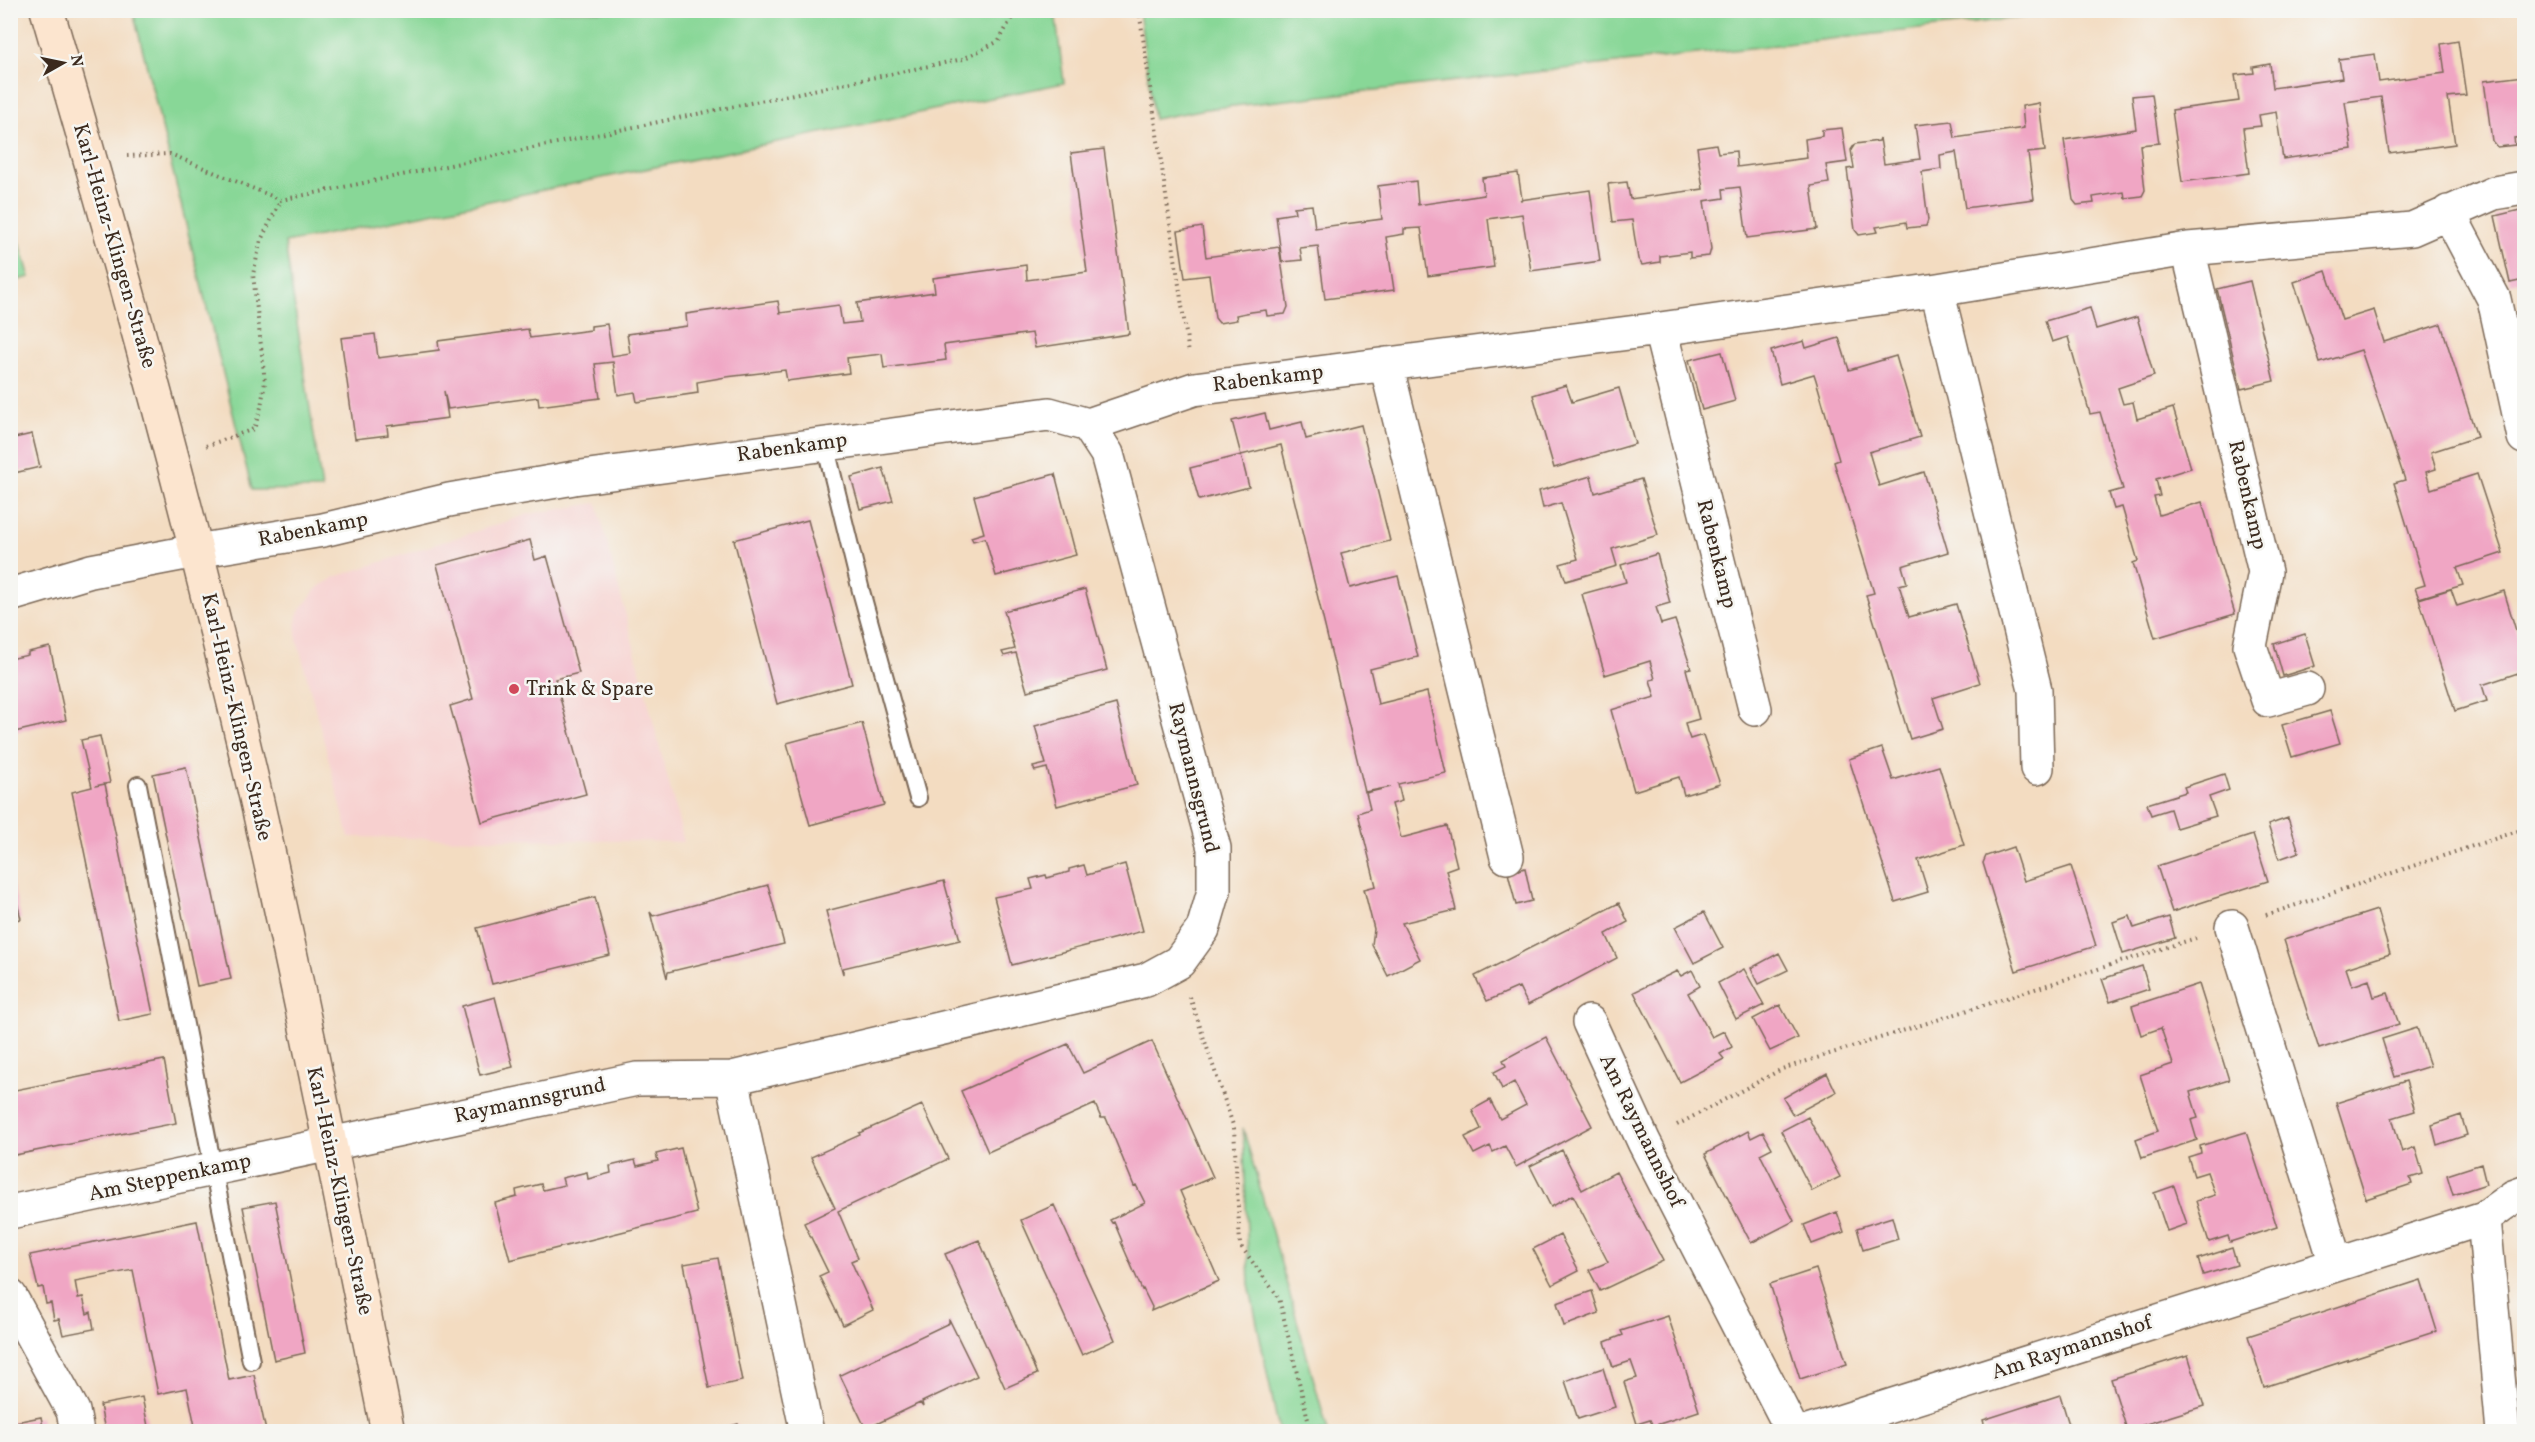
<svg xmlns="http://www.w3.org/2000/svg" width="2535" height="1442" font-family="Vollkorn,serif">
<style>
.built{fill:#f7d0cf}
.green{fill:#88d797;stroke:#62805a;stroke-width:1.5}
.building{fill:#f0a6c4}
.lines{fill:none;stroke-linecap:round;stroke-linejoin:round}
.lane-casing{stroke:#7b6857;stroke-width:20}
.street-casing{stroke:#7b6857;stroke-width:36}
.secondary-casing{stroke:#7b6857;stroke-width:36}
.path{stroke:#7b6857;stroke-width:4;stroke-dasharray:1.5 4.5;stroke-linecap:butt}
.lane{stroke:#fff;stroke-width:16}
.street{stroke:#fff;stroke-width:33}
.secondary{stroke:#fce5cf;stroke-width:33}
.poi-dot{fill:#d1495b;stroke:#f6f6f2;stroke-width:2}
.labels{text-anchor:middle;dominant-baseline:central;stroke-width:5;stroke-linejoin:round;paint-order:stroke}
.street-label{font-size:21px;fill:#3b2a1e;stroke:#f6f6f2}
.poi-label{font-size:21px;fill:#3b2a1e;stroke:#f6f6f2;text-anchor:start}
</style>
<rect width="100%" height="100%" fill="#f6f6f2"/>
<filter id="ink" filterUnits="userSpaceOnUse"><feTurbulence type="fractalNoise" baseFrequency=".0167" numOctaves="2"/><feDisplacementMap in="SourceGraphic" scale="12" xChannelSelector="R" yChannelSelector="G"/><feConvolveMatrix kernelMatrix="1 2 1 2 8 2 1 2 1" color-interpolation-filters="sRGB"/></filter>
<filter id="wash" filterUnits="userSpaceOnUse"><feTurbulence type="fractalNoise" baseFrequency=".008" numOctaves="4" result="noise"/><feDisplacementMap in="SourceGraphic" scale="24" xChannelSelector="R" yChannelSelector="G"/><feGaussianBlur stdDeviation="1.35" result="paint"/><feColorMatrix in="noise" values="0 0 0 0 0 0 0 0 0 0 0 0 0 0 0 0 0 1.4 0 .05"/><feComposite in="paint" operator="in"/></filter>
<g filter="url(#wash)">
<rect width="100%" height="100%" fill="#f3dcc1"/>
<!-- built -->
<path class="built" d="M597 503 684 842 349 837 296 635 297 615 316 589 335 577 529 514Z"/>
<!-- green -->
<path class="green" d="M133 11H1055L1064 83 285 243 322 489 252 490Z
M1139 11V10L2080 11 1206 109 1154 119Z
M11 214 30 277 11 282H10Z
M1243 1128 1328 1431H1279L1249 1284Z"/>
<g id="blocks">
<!-- building -->
<path class="building" d="M2458 41 2466 95 2448 97 2455 144 2389 153 2381 97 2345 102 2352 149 2283 159 2276 112 2259 115 2261 126 2243 128 2249 173 2182 182 2172 110 2239 101 2235 75 2254 73 2253 67 2270 64 2273 88 2342 78 2339 59 2375 54 2379 82 2445 73 2441 44Z
M2524 76V137L2514 138 2515 145 2497 147 2492 141 2484 81Z
M2152 94 2159 143 2140 145 2145 190 2142 196 2125 198 2124 192 2093 197 2094 203 2077 205 2073 200 2064 140 2136 129 2132 96Z
M2039 103 2045 151 2028 153 2034 199 1965 208 1956 152 1940 155 1941 169 1922 172 1928 220 1926 226 1907 228 1906 222 1876 227 1878 232 1859 235 1855 230 1847 169 1854 168 1851 150 1855 144 1879 141 1880 138 1884 164 1920 159 1915 125 1952 121 1955 138 2024 128 2022 106Z
M1842 128 1847 162 1826 165 1829 183 1811 186 1817 229 1747 238 1740 187 1723 189 1724 198 1704 201 1711 249 1709 256 1690 258V252L1660 256V262L1642 265 1638 259 1632 220 1613 222 1608 184 1627 182 1630 199 1703 189 1697 147 1716 144 1718 153 1736 151 1737 167 1807 158 1805 139 1822 136V130Z
M1104 149 1129 334 1035 348 1032 333 973 341 944 345 946 360 884 368 882 354 847 358 849 373 787 381 785 370 726 377 697 382 698 393 637 402 635 392 618 395 613 362 595 364 600 398 539 406 538 397 448 409 444 391 448 418 387 426 388 435 355 439 341 338 375 334 378 358 439 350 438 341 528 329 530 338 591 330V326L607 324 612 356 630 353 627 334 687 326 686 314 778 301 780 313 839 305 842 324 860 322 857 303 935 292 933 278 1026 265 1027 280 1087 272 1071 153Z
M1518 173 1522 199 1520 200 1590 190 1600 261 1531 271 1522 214 1488 219 1494 267 1428 276 1421 228 1404 229V234L1386 237 1394 290 1325 299 1318 246 1300 248 1302 260 1282 262 1276 216 1295 213 1294 207 1312 205 1315 228 1382 219 1378 186 1416 181 1418 205 1484 195 1482 178Z
M2524 209V280L2510 283 2495 216Z
M1202 227 1206 257 1279 247 1288 307 1285 314 1267 316 1266 310 1251 312 1236 315 1237 320 1219 323 1215 318 1209 275 1185 278 1178 231Z
M2326 271 2342 320 2374 310 2384 342 2441 324 2477 437 2431 452 2436 469 2426 472 2431 489 2477 474 2503 553 2457 568 2463 585 2419 598 2415 588 2425 585 2394 483 2405 480 2361 350 2320 363 2294 282Z
M2250 281 2274 381 2241 389 2217 289Z
M2090 308 2096 329 2137 317 2154 376 2118 388 2123 404 2133 402 2137 419 2173 408 2191 468 2156 479 2160 496 2154 497 2159 515 2202 502 2235 614 2155 638 2133 563 2138 561 2122 507 2114 509 2109 493 2123 489 2100 412 2090 414 2068 337 2052 342 2045 321Z
M1839 338 1849 370 1896 356 1920 437 1869 452 1879 486 1924 472 1948 552 1902 566 1907 583 1899 585 1909 617 1956 604 1980 683 1933 698 1943 729 1910 739 1866 595 1874 593 1834 462 1839 460 1816 380 1814 374 1780 384 1771 351 1804 341 1806 348Z
M1722 352 1735 401 1702 410 1689 360Z
M1566 385 1572 402 1619 388 1635 444 1554 468 1533 395Z
M1265 413 1269 430 1302 422 1306 439 1361 425 1390 541 1341 553 1350 588 1398 576 1418 657 1370 669 1378 704 1427 692 1446 773 1398 784 1402 801 1392 804 1401 838 1447 826 1457 866 1446 870 1456 910 1402 923 1420 959 1388 976 1372 945 1374 929 1364 889 1376 886 1358 813 1370 809 1366 793 1391 787 1365 792 1281 445 1241 455 1249 487 1199 500 1190 468 1241 455 1232 421Z
M32 434 40 467 10 474V439Z
M883 468 893 501 860 509 851 477Z
M1055 474 1076 555 996 576 985 538 973 541 971 537 984 533 974 496Z
M1591 476 1595 493 1641 479 1658 535 1612 549 1617 566 1566 581 1560 564 1578 559 1561 503 1543 508 1539 491Z
M808 520 852 684 777 704 734 540Z
M530 540 535 560 547 556 579 673 555 679 586 794 482 822 450 706 473 699 437 565Z
M1657 554 1670 603 1656 607 1661 624 1675 620 1691 668 1686 669 1699 719 1685 723 1687 731 1690 739 1703 735 1720 784 1684 795 1679 777 1634 791 1611 710 1655 697 1650 680 1655 679 1650 661 1605 675 1582 594 1626 582 1621 565Z
M1085 589 1107 670 1027 691 1016 653 1004 656 1002 652 1015 649 1004 611Z
M2451 589 2457 606 2504 591 2524 657V671L2482 685 2487 701 2455 711 2419 599Z
M2305 634 2315 666 2283 676 2274 644Z
M50 647 66 720 10 733V659L28 655V652Z
M1116 704 1137 785 1057 806 1047 768 1035 771 1033 767 1046 764 1035 726Z
M2330 711 2340 743 2292 757 2282 725Z
M862 723 884 805 810 825 787 743Z
M100 736 110 783 95 786 105 784 153 1014 119 1021 72 792 92 787 81 740Z
M1882 748 1893 780 1939 766 1964 845 1918 860 1928 892 1895 902 1849 759Z
M186 767 231 979 197 986 153 774Z
M2224 774 2229 790 2209 797 2216 816 2176 828 2170 809 2151 815 2147 804 2186 792 2184 787Z
M2288 818 2299 852 2279 859 2268 825Z
M2253 835 2268 881 2172 912 2157 866Z
M2013 847 2024 881 2071 866 2096 946 2016 971 1983 863 1986 856Z
M1125 864 1143 931 1012 965 994 897 1033 889 1030 879 1046 875 1047 878 1069 872V869L1084 865 1087 875Z
M1525 868 1532 901 1516 905 1508 873Z
M10 874 21 919 10 921Z
M944 881 960 940 843 968V974L826 911Z
M768 885 784 944 668 972 667 978 650 912 653 916Z
M595 897 610 955 492 984 477 928Z
M1619 903 1628 922 1606 934 1617 958 1528 1005 1519 987 1487 1001 1475 976Z
M2377 910 2390 954 2346 968 2352 986 2369 980 2374 997 2388 993 2399 1024 2319 1049 2284 940Z
M1704 912 1723 948 1694 963 1675 927Z
M2130 916 2134 928 2169 917 2175 938 2123 954 2113 922Z
M1779 953 1788 970 1759 984 1751 968Z
M2142 966 2149 989 2110 1002 2102 979Z
M1744 969 1764 1005 1736 1019 1718 983Z
M1692 970 1700 986 1688 993 1712 1037 1724 1031 1732 1047 1720 1054 1724 1059 1680 1082 1634 992 1677 971 1681 976Z
M2199 984 2229 1080 2190 1092 2198 1118 2191 1120 2197 1140 2142 1158 2136 1139 2158 1131 2140 1075 2173 1064 2161 1028 2141 1035 2132 1006Z
M495 997 513 1067 480 1075 462 1006Z
M1780 1005 1798 1038 1770 1051 1753 1019Z
M2417 1028 2430 1066 2394 1077 2382 1039Z
M1546 1037 1592 1126 1516 1167 1505 1146 1493 1152 1490 1146 1474 1154 1465 1137 1481 1129 1472 1110 1490 1100 1500 1119 1526 1105 1514 1082 1502 1089 1494 1072 1506 1066 1503 1060Z
M1152 1041 1213 1177 1180 1191 1219 1281 1151 1311 1152 1307 1143 1289 1142 1290 1121 1242 1122 1241 1114 1222 1112 1223 1110 1220 1145 1203 1136 1185 1134 1186 1106 1118H1101L1095 1104 988 1152 961 1091 1068 1044 1083 1073Z
M164 1060 176 1123 10 1156V1091Z
M1827 1073 1836 1092 1793 1115 1783 1098Z
M2406 1081 2415 1111 2392 1118 2402 1152 2415 1147 2423 1174 2410 1178 2412 1184 2366 1199 2336 1103Z
M922 1105 948 1159 838 1211 858 1258 851 1261 873 1310 843 1325 819 1276 828 1272 804 1223 835 1208 811 1157 860 1135 859 1133Z
M2461 1115 2467 1135 2437 1145 2432 1125Z
M1808 1117 1840 1177 1812 1191 1781 1131Z
M1748 1131 1751 1138 1763 1132 1772 1148 1760 1154 1794 1221 1751 1243 1705 1154Z
M2246 1132 2277 1227 2230 1242 2228 1236 2209 1242 2196 1201 2215 1195 2207 1172 2194 1176 2188 1157 2201 1153 2200 1146Z
M681 1148 697 1213 510 1260 495 1203 517 1197 516 1190 541 1184 543 1190 564 1185 562 1178 587 1172 588 1179 611 1173 610 1166 635 1160 637 1166 658 1161 656 1154Z
M1562 1150 1582 1190 1616 1172 1663 1261 1600 1291 1589 1270 1608 1262 1573 1195 1551 1207 1530 1166Z
M2481 1164 2486 1184 2453 1195 2447 1175Z
M2174 1186 2187 1224 2167 1231 2154 1193Z
M275 1201 305 1353 274 1360 243 1207Z
M1054 1205 1115 1340 1082 1355 1021 1220Z
M1837 1212 1844 1232 1812 1244 1804 1225Z
M1892 1217 1898 1239 1863 1250 1857 1228Z
M197 1221 229 1380 254 1375 266 1431H196L187 1388 158 1394 133 1270 75 1281 78 1298 83 1297 87 1314 91 1312 94 1329 63 1335 59 1319 54 1320 51 1303 46 1304 43 1287 38 1288 30 1255Z
M1560 1235 1579 1271 1552 1285 1533 1249Z
M979 1240 1037 1374 1005 1388 945 1254Z
M2232 1248 2237 1265 2203 1275 2198 1259Z
M718 1258 742 1381 709 1388 684 1264Z
M1816 1269 1847 1364 1800 1379 1770 1284Z
M2421 1280 2437 1331 2264 1387 2248 1336Z
M1592 1291 1599 1313 1564 1326 1557 1303Z
M1668 1316 1699 1411 1653 1426 1650 1420 1637 1424 1624 1382 1637 1378 1631 1361 1613 1367 1605 1342 1623 1335 1621 1331Z
M949 1319 977 1376 922 1402 923 1407 920 1403 866 1429 840 1375 949 1323Z
M2188 1355 2204 1406 2127 1430 2111 1379Z
M1603 1368 1615 1407 1578 1419 1565 1381Z
M2060 1395 2071 1431H1986L1983 1420Z
M142 1397 149 1431H105L100 1405Z
M41 1417 44 1431H10V1423Z
M738 1424 740 1431H713Z"/>
</g>
</g>
<g filter="url(#ink)">
<use href="#blocks" fill-opacity="0" stroke="#7b6857" stroke-width="1.5"/>
<g class="lines">
<!-- lane casing -->
<g class="lane-casing">
<path id="lane" d="M825 444 861 591 918 798
M138 785 251 1361"/>
</g>
<!-- street casing -->
<g class="street-casing">
<path id="street" d="M2448 212 2494 299 2524 437
M2188 249 2265 572 2250 646 2268 700 2307 689
M1937 290 2035 690 2037 768
M1660 329 1755 709
M1386 364 1507 857
M10 595 91 571 196 551 323 530 449 500 574 478 1049 414 1088 425 1194 389 1660 329 1937 290 2188 249 2412 229 2494 193 2524 188
M2232 927 2336 1264
M1589 1022 1644 1142 1793 1432
M732 1078 807 1432
M10 1212 637 1079 732 1078 1146 980 1179 962 1203 929 1214 891V848L1107 454 1088 425
M2484 1218 2503 1432
M10 1296 73 1411 77 1432
M1808 1432 2484 1218 2513 1197 2524 1193"/>
</g>
<!-- secondary casing -->
<g class="secondary-casing">
<path id="secondary" d="M47 10C124 274 197 538 258 806 305 1014 346 1223 388 1432"/>
</g>
<!-- path -->
<path class="path" d="M1139 10 1189 354
M127 156 170 154 281 200 963 59 999 41 1016 10
M206 446 254 429 261 407 265 382 253 274 261 240 281 200
M2266 915 2524 829
M1190 997 1234 1128 1240 1245 1279 1298 1311 1432
M1677 1125 1782 1069 2196 938"/>
<!-- lane -->
<use href="#lane" class="lane"/>
<!-- street -->
<use href="#street" class="street"/>
<!-- secondary -->
<use href="#secondary" class="secondary"/>
</g>
</g>
<!-- markers -->
<circle class="poi-dot" cx="514" cy="689" r="6"/>
<g class="labels">
<!-- street labels -->
<g class="street-label">
<text transform="translate(114 246) rotate(74)">Karl-Heinz-Klingen-Straße</text>
<text transform="translate(1268 379) rotate(-7)">Rabenkamp</text>
<text transform="translate(792 448) rotate(-8)">Rabenkamp</text>
<text transform="translate(2247 495) rotate(77)">Rabenkamp</text>
<text transform="translate(313 530) rotate(-11)">Rabenkamp</text>
<text transform="translate(1716 554) rotate(76)">Rabenkamp</text>
<text transform="translate(236 717) rotate(77)">Karl-Heinz-Klingen-Straße</text>
<text transform="translate(1193 778) rotate(76)">Raymannsgrund</text>
<text transform="translate(530 1101) rotate(-12)">Raymannsgrund</text>
<text transform="translate(1641 1131) rotate(64)">Am Raymannshof</text>
<text transform="translate(170 1178) rotate(-12)">Am Steppenkamp</text>
<text transform="translate(339 1191) rotate(78)">Karl-Heinz-Klingen-Straße</text>
<text transform="translate(2072 1348) rotate(-18)">Am Raymannshof</text>
</g>
<!-- poi labels -->
<g class="poi-label">
<text x="526" y="689">Trink &amp; Spare</text>
</g>
</g>
<!-- margin -->
<rect width="2535" height="1442" fill="none" stroke="#f6f6f2" stroke-width="36"/>
<!-- north arrow -->
<g transform="translate(63 63) rotate(81)" stroke="#f6f6f2" stroke-width="4.5" paint-order="stroke">
<path d="M0-4.5L10 22L0 15L-10 22Z" fill="#3b2a1e"/>
<text y="-9" font-size="16" font-weight="bold" text-anchor="middle" fill="#3b2a1e">N</text>
</g>
</svg>
